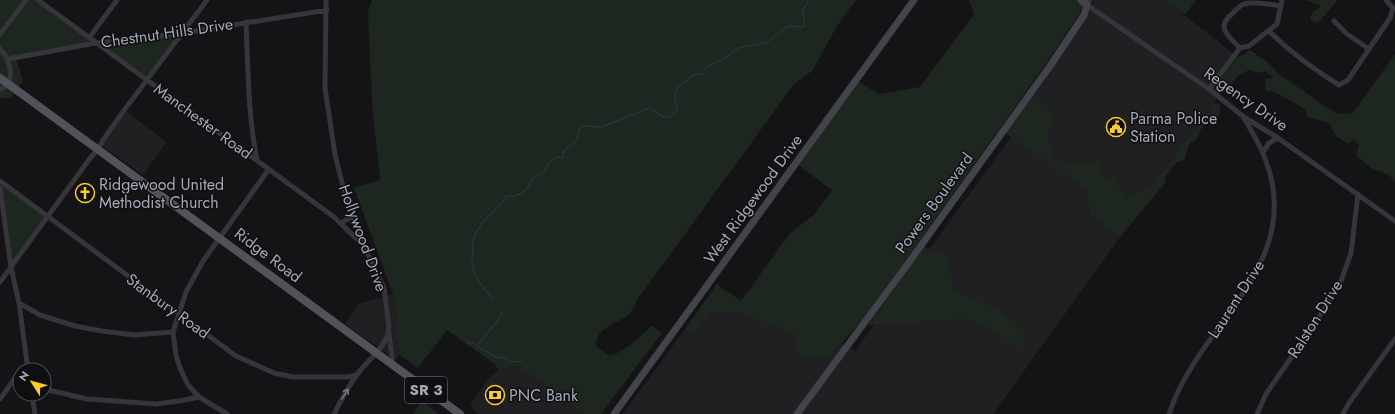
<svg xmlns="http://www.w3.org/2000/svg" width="1395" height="414" font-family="Jost,sans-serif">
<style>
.built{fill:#202023}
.green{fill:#1e2620}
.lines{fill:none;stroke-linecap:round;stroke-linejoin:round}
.stream{stroke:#29313a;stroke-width:1.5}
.street{stroke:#35353b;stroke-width:5}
.secondary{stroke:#43444b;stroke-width:7}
.primary{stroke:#51525a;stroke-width:8}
.oneway{stroke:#73747f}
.labels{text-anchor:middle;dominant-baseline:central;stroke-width:3;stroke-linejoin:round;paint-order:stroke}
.shield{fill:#0f0f11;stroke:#787a85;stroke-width:1}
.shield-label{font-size:15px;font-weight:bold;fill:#a5a8b7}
.street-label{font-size:16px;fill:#a5a8b7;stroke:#0f0f11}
.poi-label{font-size:16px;fill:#a5a8b7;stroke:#0f0f11;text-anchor:start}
</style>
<rect width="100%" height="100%" fill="#141416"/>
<!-- built -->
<path class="built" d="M1095 0H1165L1238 57 1221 80 1220 90 1215 103 1158 176 1153 184 1126 196 1114 178H1104L1054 167 1087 190 1089 215 1120 237 993 414H623L685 329 691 333 711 312 739 313 797 334 829 357 842 343 855 351 1011 137 1053 166 1048 131 1054 117 1032 95 1057 61Z
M124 110 167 142 143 175 99 144Z
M393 294 397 315V340L399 354 396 360 345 324 358 304Z
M514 366 531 375 584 414H480L473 409 470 405 488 379 498 370Z"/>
<!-- green -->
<path class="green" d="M0 0H38L96 43 183 33 147 80 96 43 16 58 23 81 11 98H0Z
M372 0H856L837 26 812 71 794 84 637 300C635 305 633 311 629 314 617 325 596 326 596 346L610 356C626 351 639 337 652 326L662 333 601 414H584L531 375 514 366 498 370 496 365 447 330 418 368 399 354 397 340V315L393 294 354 188 380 180 372 105 368 11Z
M969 0H1087L1078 16 1045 65 865 317 829 357 800 358 796 334 739 313 711 312 691 333 685 329 717 284 741 301 790 233 814 215 832 190 798 165 859 81 878 94 920 87 974 14Z
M1165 0H1196L1185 15Z
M1307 0H1338L1318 23 1310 20 1312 13 1321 6Z
M1250 50 1266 61 1280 75 1337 114 1353 113 1395 54V182L1389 175 1371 168 1356 155 1359 145 1354 139 1348 144 1336 136 1329 123 1307 117 1305 109 1277 93 1266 90 1265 79 1273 78 1266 71 1259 73 1249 70 1237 76 1226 94 1220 90 1221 80 1238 57Z
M1032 95 1045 103 1054 117 1048 131 1054 167 1100 161 1104 178H1114L1126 196 1153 184 1158 176 1215 103 1221 105 1219 115 1215 120 1209 118 1201 129 1196 140 1190 143 1184 160 1177 162 1165 177V183L1120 237 1089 215 1087 190 1005 133Z
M0 181 48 217 11 267 0 188Z
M924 247 948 257 954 291 997 309 1026 333 1019 349 988 327 969 319 868 325Z
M422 401 439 414H413Z"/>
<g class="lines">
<!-- stream -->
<path class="stream" d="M493 300 480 283 473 269 474 267 472 264 473 250 472 247 474 236 482 223 503 202 506 196C518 198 528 191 531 180L538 174 540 175 542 174 549 163 556 157 563 158V153L567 148 576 141 580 127 584 126 602 127 649 108C657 112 663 120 672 116L674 113 677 111 675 97 678 87C686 82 693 72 703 74L705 68 725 58 738 48 766 43 788 26C794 25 798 28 803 27L804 24 803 11 809 0
M467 343H473L477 346 502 315 501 311
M477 346 496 357 505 358 511 362 522 361"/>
<!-- street -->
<path class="street" d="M38 0 334 217 364 246
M326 0 325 88 335 155 344 190 364 246 384 288 389 327C388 346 369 359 358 373 349 386 341 400 334 414
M1090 0 1087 5 1209 89 1244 117 1278 138 1395 221
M1334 21 1347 34 1369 49
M246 22C248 68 248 115 257 160
M1269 31C1290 52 1313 69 1339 85L1348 80 1390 18 1393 8 1386 0
M0 34 26 0
M89 38 117 0
M1240 48C1229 37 1215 27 1232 14 1235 11 1240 5 1244 4 1255 1 1270 4 1281 6
M0 49C10 60 12 70 9 84L0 89
M8 59 96 43 183 33 327 10
M1209 89 1240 48 1249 46 1277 24 1282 0
M1263 152 1269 143 1278 138
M0 181 236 356 274 373 293 377H347L357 375
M0 188 11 267 19 303 28 370
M341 223 353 216
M0 282 91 157 98 149 103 140 122 113 207 0
M19 303 40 315 75 326 102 331 134 335 173 332
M389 333 393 365
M44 389 87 399 156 404 179 401 199 397
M32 394 35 414
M0 399 20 371
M227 414 199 397 188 385 180 368 176 355 173 332 186 292 203 261 269 169
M1169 414C1198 324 1305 266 1266 161 1261 146 1252 132 1244 118
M1257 414 1266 394 1315 323 1340 284 1351 253 1358 194
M1343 414 1349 403 1395 339"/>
<!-- secondary -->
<path class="secondary" d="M614 414 914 0
M797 414 907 265 1050 66 1084 15 1087 5 1081 0"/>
<!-- primary -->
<path class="primary" d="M0 78 460 414"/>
</g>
<!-- one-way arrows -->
<defs><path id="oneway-shaft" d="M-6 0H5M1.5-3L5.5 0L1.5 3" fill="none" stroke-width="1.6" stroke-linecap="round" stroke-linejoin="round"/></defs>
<use class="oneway" href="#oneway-shaft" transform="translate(345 394) rotate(-58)"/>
<!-- icons -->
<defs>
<g id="civic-ring" transform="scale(1)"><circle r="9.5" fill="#0f0f11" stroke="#fbcb27" stroke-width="1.5"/><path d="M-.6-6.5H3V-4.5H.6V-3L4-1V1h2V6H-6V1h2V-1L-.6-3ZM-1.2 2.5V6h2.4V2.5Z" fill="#fbcb27"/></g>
<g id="church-ring" transform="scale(1)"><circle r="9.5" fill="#0f0f11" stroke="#fbcb27" stroke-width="1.5"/><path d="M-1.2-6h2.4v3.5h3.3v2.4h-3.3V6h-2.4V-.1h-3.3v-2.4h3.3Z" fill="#fbcb27"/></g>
<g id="bank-ring" transform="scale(1)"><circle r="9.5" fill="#0f0f11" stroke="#fbcb27" stroke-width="1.5"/><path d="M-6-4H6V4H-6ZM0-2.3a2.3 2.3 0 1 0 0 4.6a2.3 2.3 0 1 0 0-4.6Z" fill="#fbcb27"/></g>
</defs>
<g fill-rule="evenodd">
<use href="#civic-ring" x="1116" y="127"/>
<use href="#church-ring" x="85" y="193"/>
<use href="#bank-ring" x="495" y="395"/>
</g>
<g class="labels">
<!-- shield labels -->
<rect class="shield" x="405" y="377" width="42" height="26" rx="3"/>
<g class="shield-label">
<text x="426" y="390">SR 3</text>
</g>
<!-- street labels -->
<g class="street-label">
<text transform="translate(167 33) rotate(-8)">Chestnut Hills Drive</text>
<text transform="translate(1246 99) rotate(35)">Regency Drive</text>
<text transform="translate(203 121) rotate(36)">Manchester Road</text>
<text transform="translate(753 199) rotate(-54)">West Ridgewood Drive</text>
<text transform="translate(934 203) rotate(-54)">Powers Boulevard</text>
<text transform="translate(363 238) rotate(70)">Hollywood Drive</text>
<text transform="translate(268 255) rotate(37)">Ridge Road</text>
<text transform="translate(1236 299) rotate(-57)">Laurent Drive</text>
<text transform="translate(168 306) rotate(36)">Stanbury Road</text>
<text transform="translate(1315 319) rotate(-58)">Ralston Drive</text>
</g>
<!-- poi labels -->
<g class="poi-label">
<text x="1130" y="118">Parma Police<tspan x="1130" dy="18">Station</tspan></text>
<text x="99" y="184">Ridgewood United<tspan x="99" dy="18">Methodist Church</tspan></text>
<text x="509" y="395">PNC Bank</text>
</g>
</g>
<!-- north arrow -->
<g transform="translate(32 382) rotate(306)"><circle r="19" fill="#0f0f11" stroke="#4b4c53"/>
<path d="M0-3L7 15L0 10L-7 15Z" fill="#fbcb27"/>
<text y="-6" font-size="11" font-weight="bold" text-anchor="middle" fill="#a5a8b7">N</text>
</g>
</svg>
